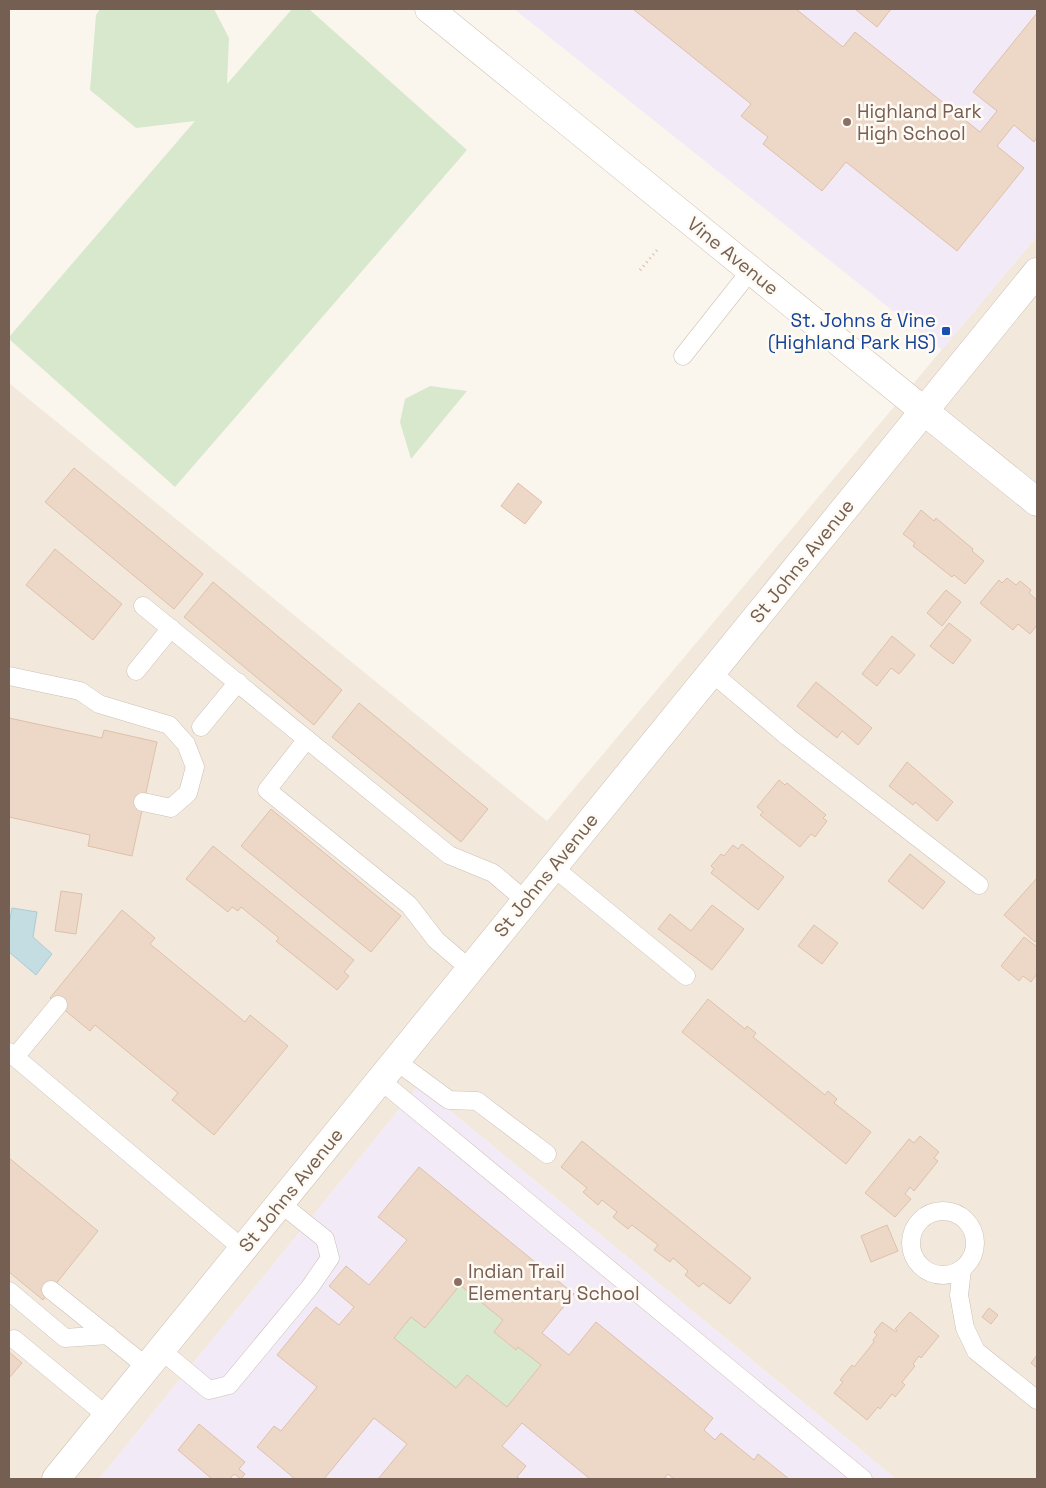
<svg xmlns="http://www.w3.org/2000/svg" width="1046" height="1488" font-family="'Space Grotesk',sans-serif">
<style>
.residential{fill:#f2e9dc}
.education{fill:#f3eaf8}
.green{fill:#d7e8cd}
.water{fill:#c3dde3;stroke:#abccd4}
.building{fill:#edd8c8;stroke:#dec0aa;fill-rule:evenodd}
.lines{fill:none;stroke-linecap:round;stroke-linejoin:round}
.lane-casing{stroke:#cdbfb4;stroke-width:19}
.street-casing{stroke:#cdbfb4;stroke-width:29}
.secondary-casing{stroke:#cfc0b2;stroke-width:29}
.path{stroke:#d3bcaa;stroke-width:3;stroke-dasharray:1 4;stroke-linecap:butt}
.lane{stroke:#fff;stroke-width:18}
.street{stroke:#fff;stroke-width:28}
.secondary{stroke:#fff;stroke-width:28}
.education-dot{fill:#8d6e63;stroke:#fefaf4;stroke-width:2}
.transit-dot{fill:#1a4fb4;stroke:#fefaf4;stroke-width:2}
.labels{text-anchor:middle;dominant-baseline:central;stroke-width:5;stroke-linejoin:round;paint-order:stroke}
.education-label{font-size:19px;fill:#785e54;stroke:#fefaf4;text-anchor:start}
.street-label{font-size:19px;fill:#755f52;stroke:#fefaf4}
.transit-label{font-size:19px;fill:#164399;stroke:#fefaf4;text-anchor:end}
</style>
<rect width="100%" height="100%" fill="#fbf6ed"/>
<!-- residential -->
<path class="residential" d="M1037 236V1479H896L419 1085 99 1479H9V383L547 821Z"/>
<!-- education -->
<path class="education" d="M514 9H1037V236L942 350Z
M419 1085 896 1479H99Z"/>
<!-- green -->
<path class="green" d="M100 9H214L229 38 227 84 292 9H309L467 150 175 487 9 339V337L195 121 136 128 90 90 96 15Z
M430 386 467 391 411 459 400 422 405 399Z
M460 1285 503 1320 494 1332 515 1350 518 1347 541 1365 507 1407 467 1375 456 1388 394 1338 411 1317 425 1328Z"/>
<!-- water -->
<path class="water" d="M12 908 37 912 33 937 52 954 36 975 9 952V924Z"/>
<!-- building -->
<path class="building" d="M633 9H796L843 47 855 32 980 132 997 111 973 92 1037 13V137L1034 142 1014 125 997 146 1024 168 957 251 846 162 822 191 763 144 768 137 741 116 751 104Z
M855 9H891L877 27Z
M74 468 203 574 174 609 45 502Z
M518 483 542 502 525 524 501 506Z
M921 510 934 521 936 518 973 549 972 551 984 561 965 584 954 575 952 577 913 546 915 543 903 534Z
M55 549 122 604 93 640 26 585Z
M1007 578 1016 585 1020 581 1031 590 1029 593 1037 600 1036 606 1037 607V625L1030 634 1018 624 1013 630 980 603 999 580 1002 583Z
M213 582 342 690 314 725 184 617Z
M946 590 961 602 942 626 927 613Z
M949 623 971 640 953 664 930 646Z
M892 636 915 655 899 674 891 668 877 686 862 674Z
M816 682 872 728 858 745 842 731 837 738 797 706Z
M359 703 488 809 461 842 332 737Z
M9 718 102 738 104 730 157 742 132 856 88 846 90 835 9 817Z
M907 762 953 802 937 821 915 802 913 805 889 786Z
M779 780 785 785 787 783 826 815 823 818 827 821 815 837 811 834 800 847 760 815 763 812 757 807Z
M271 809 401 916 371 952 241 846Z
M742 844 784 877 758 910 711 873 714 869 711 866 721 854 724 856 733 845 738 849Z
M213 846 354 960 344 972 349 976 337 990 276 941 279 938 241 907 238 911 232 907 228 912 186 879Z
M910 854 945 882 923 909 888 881Z
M1037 878V939L1035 942 1004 915Z
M61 891 82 894 76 934 55 931Z
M712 905 744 929 712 970 658 929 670 914 691 931Z
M122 910 155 938 150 944 245 1022 250 1015 288 1046 214 1135 172 1100 178 1093 95 1025 90 1031 50 998Z
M814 925 838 943 822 964 798 946Z
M1024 937 1037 947V974L1031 982 1023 976 1019 981 1001 966Z
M708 999 745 1029 747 1026 756 1033 753 1037 825 1095 828 1091 837 1099 834 1103 871 1132 846 1164 682 1032Z
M920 1136 939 1152 934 1158 938 1161 914 1191 910 1187 905 1194 911 1199 895 1217 865 1193 909 1139 914 1143Z
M582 1141 751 1278 730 1304 703 1283 699 1287 685 1275 688 1271 673 1258 670 1262 654 1250 658 1245 632 1225 628 1229 613 1217 617 1212 602 1200 598 1205 583 1192 587 1188 561 1167Z
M9 1158 98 1231 43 1300 9 1272Z
M419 1167 574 1294 542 1333 569 1355 596 1322 713 1418 704 1430 715 1440 721 1433 754 1460 758 1454 789 1479H674L668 1474 664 1479H590L522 1423 502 1446 526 1466 517 1477 520 1479H378L407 1444 374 1418 324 1479H295L257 1447 274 1426 281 1431 317 1387 277 1355 316 1307 339 1325 354 1307 329 1286 346 1266 369 1285 407 1240 378 1217ZM460 1285 503 1320 494 1332 516 1350 518 1347 541 1365 507 1407 467 1375 456 1388 394 1338 411 1317 425 1328Z
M887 1225 898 1251 871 1262 861 1236Z
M989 1308 998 1315 991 1324 982 1317Z
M910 1312 939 1336 921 1358 919 1356 913 1364 915 1366 902 1382 905 1385 895 1397 892 1394 880 1409 878 1407 867 1420 834 1393 843 1382 840 1380 852 1365 854 1367 874 1342 873 1340 877 1335 874 1332 882 1322 896 1332 897 1330 895 1329Z
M9 1352 22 1363 9 1378Z
M1037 1355V1368L1031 1363Z
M199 1424 245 1462 239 1469 245 1474 241 1479 234 1474 230 1479H212L178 1450Z"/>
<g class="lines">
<!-- lane casing -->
<g class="lane-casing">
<path id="lane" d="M683 356 751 270
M143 606 449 855 493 873 526 901
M136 671 171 628
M711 672 788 737 979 885
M9 676 80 691 99 704 169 725 186 744 195 767 188 793 171 808 143 802
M201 727 238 682
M307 739 267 790 409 905 436 940 470 969
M553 867 686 976
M9 1052 243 1249
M15 1057 58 1005
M396 1061 449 1100 477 1101 547 1154
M380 1080 863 1479
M911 1243a32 32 0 1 1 64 0a32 32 0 1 1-64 0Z
M962 1269 959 1295 965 1328 976 1351 1037 1400
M51 1290 147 1367
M9 1291 65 1338 108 1335
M14 1339 107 1416
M161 1350 209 1390 229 1385 310 1287 330 1258 325 1239 280 1203"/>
</g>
<!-- street casing -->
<g class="street-casing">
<path id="street" d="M924 411 1037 502"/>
</g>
<!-- secondary casing -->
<g class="secondary-casing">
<path id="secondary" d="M429 9 924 411
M56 1479 1037 272"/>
</g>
<!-- path -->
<path class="path" d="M640 270 658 249"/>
<!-- lane -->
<use href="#lane" class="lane"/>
<!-- street -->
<use href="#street" class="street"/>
<!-- secondary -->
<use href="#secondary" class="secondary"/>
</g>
<!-- markers -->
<g class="education-dot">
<circle cx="847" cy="122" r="5"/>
<circle cx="458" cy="1282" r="5"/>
</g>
<rect class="transit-dot" x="941" y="326" width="10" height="10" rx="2.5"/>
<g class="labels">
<!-- education labels -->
<g class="education-label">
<text x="857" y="111">Highland Park<tspan x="857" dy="22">High School</tspan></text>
<text x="468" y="1271">Indian Trail<tspan x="468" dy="22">Elementary School</tspan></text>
</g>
<!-- street labels -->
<g class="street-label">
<text transform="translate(733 256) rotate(39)">Vine Avenue</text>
<text transform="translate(802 561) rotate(-51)">St Johns Avenue</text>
<text transform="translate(546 875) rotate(-51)">St Johns Avenue</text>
<text transform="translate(291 1190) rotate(-51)">St Johns Avenue</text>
</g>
<!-- transit labels -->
<g class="transit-label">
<text x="936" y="320">St. Johns &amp; Vine<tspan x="936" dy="22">(Highland Park HS)</tspan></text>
</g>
</g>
<!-- border -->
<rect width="1046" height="1488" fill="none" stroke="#755f52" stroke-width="20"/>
</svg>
